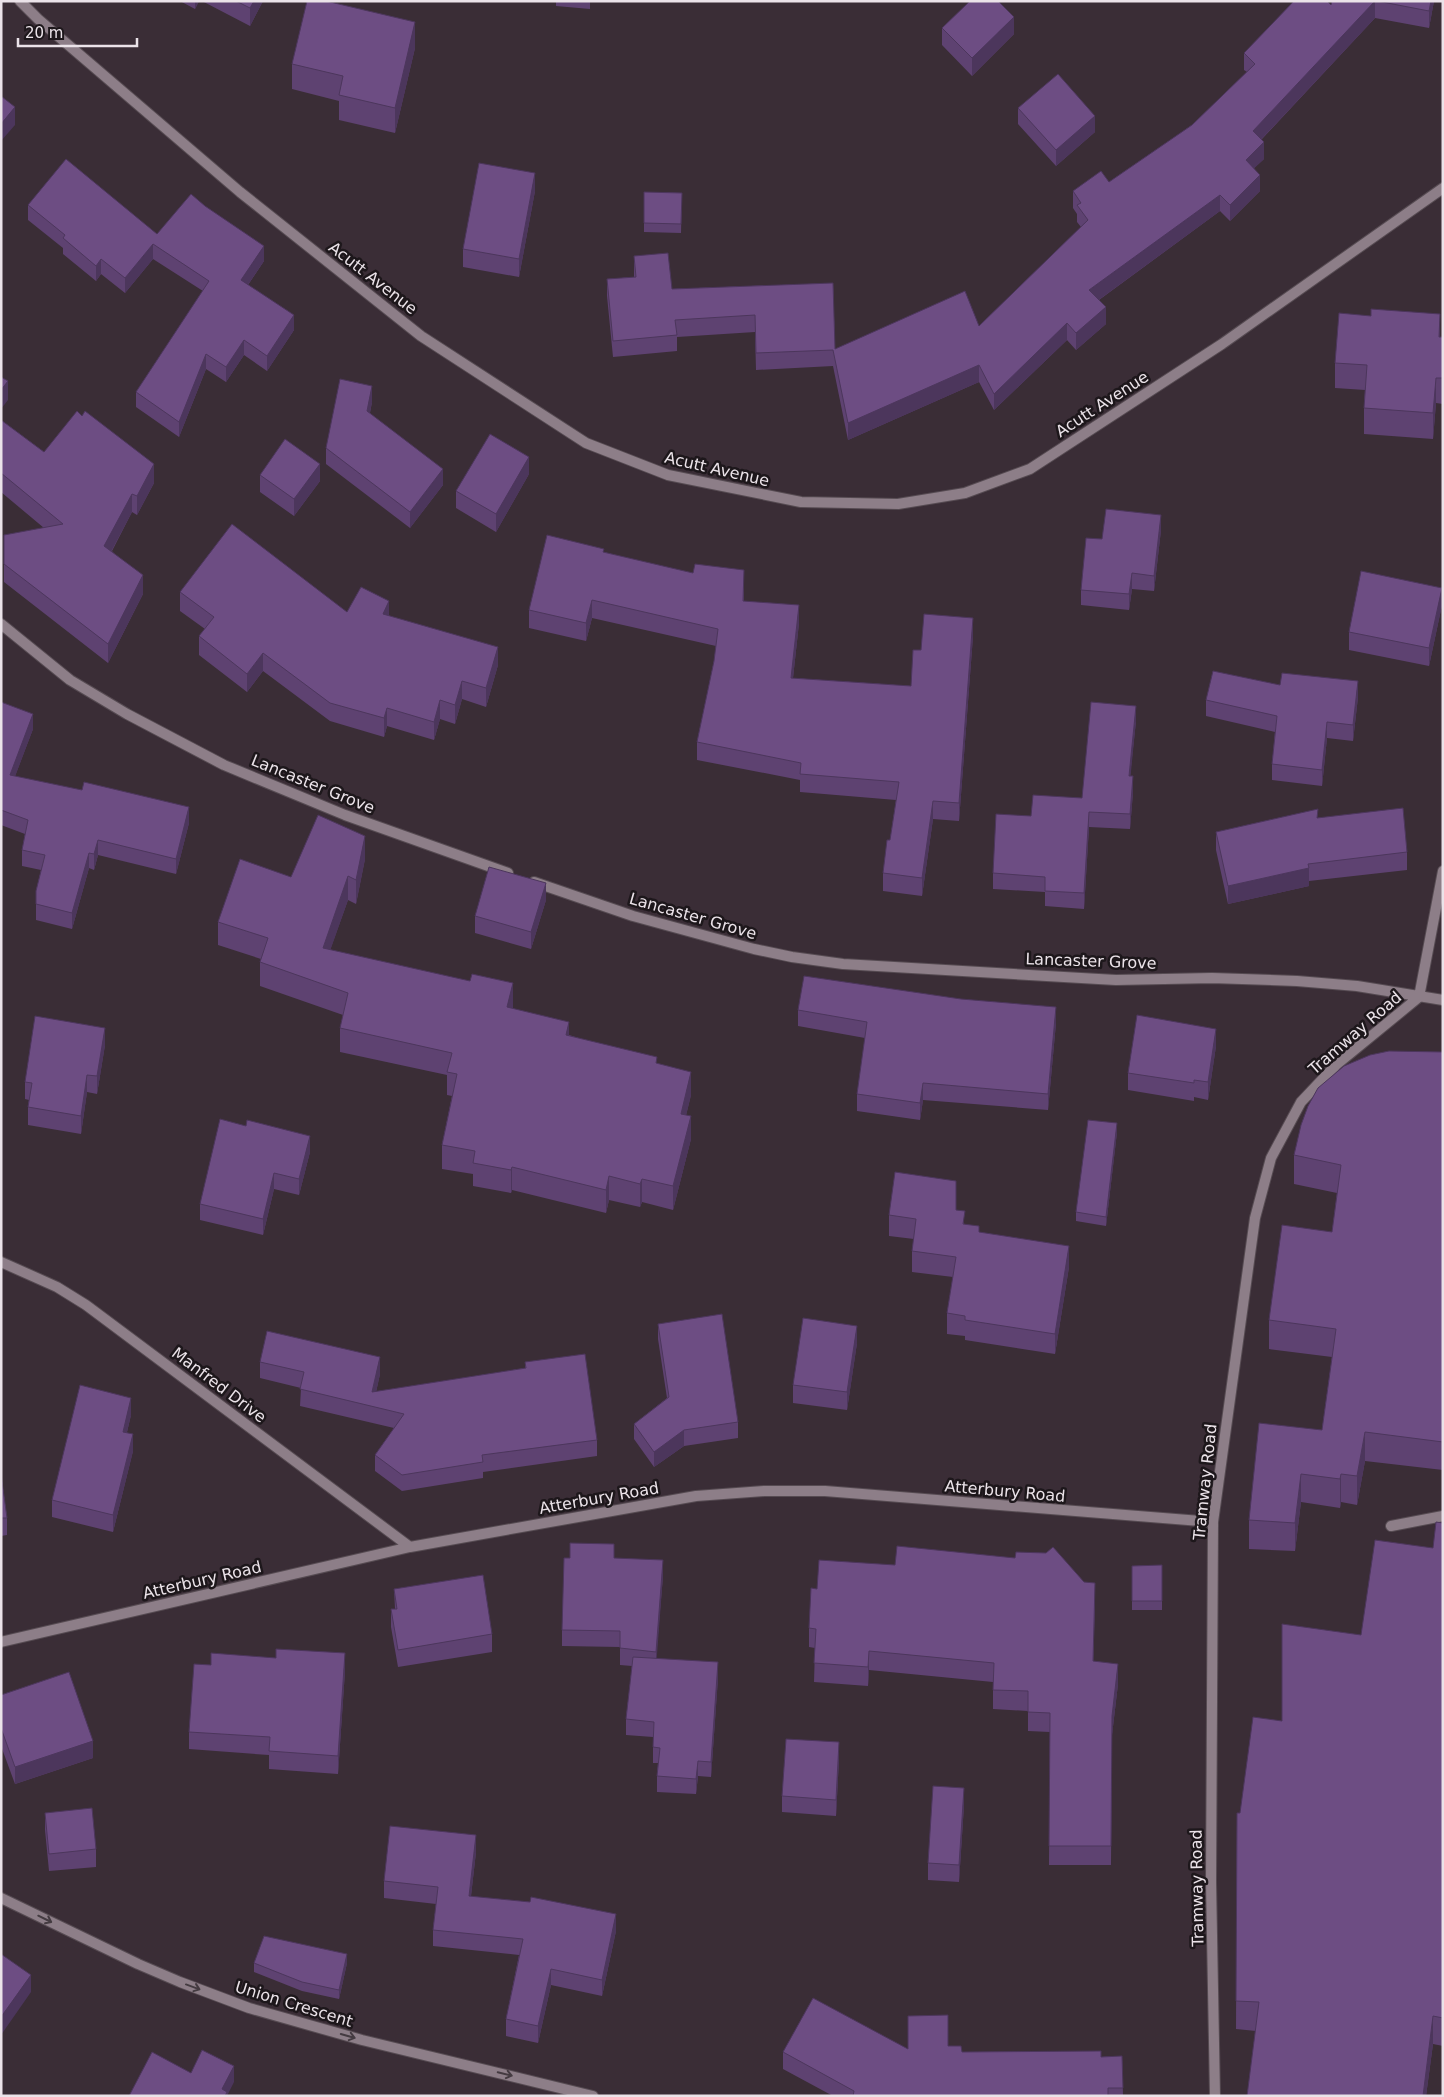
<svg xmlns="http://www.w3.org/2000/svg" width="1444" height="2097" font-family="'DejaVu Sans',sans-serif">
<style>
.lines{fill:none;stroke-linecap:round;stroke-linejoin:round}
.service-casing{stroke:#564b52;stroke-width:12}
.minor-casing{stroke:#564b52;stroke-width:12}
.tertiary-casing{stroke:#564b52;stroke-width:12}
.service{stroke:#8d7e88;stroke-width:10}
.minor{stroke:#8d7e88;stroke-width:10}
.tertiary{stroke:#8d7e88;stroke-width:10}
.wall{fill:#5e4271}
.shaded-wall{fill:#4c365c}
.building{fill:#6d4d83;stroke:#4c365c}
.oneway{stroke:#443b41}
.labels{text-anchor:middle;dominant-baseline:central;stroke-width:5;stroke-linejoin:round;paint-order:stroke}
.street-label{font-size:16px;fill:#ebe3e9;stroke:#1d171b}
</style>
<rect width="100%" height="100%" fill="#3a2d36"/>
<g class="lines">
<!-- service casing -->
<g class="service-casing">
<path id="service" d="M1391 1526 1443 1516"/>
</g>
<!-- minor casing -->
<g class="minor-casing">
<path id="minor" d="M1 624 70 680 127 714 224 765 345 815 508 873
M534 882 633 916 754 949 792 957 843 964 1116 980 1212 978 1297 981 1357 986 1443 1000
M1419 997 1443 871
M1 1262 57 1287 86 1305 410 1547
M1 1642 410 1547 696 1496 764 1491H825L1213 1522
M1 1898 138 1964 180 1982 249 2008 362 2040 593 2096
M1215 2096 1211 1882 1213 1522 1255 1218 1271 1158 1301 1102 1336 1065 1419 997"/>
</g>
<!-- tertiary casing -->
<g class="tertiary-casing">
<path id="tertiary" d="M20 1 38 19 240 192 421 336 586 443 668 475 801 502 898 504 965 493 1030 469 1222 344 1443 188"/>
</g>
<!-- service -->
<use href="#service" class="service"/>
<!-- minor -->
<use href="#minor" class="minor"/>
<!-- tertiary -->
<use href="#tertiary" class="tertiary"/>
</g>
<!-- wall -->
<path class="wall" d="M180 1H199L195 9Z
M202 1H263L250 26Z
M549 1H590V9L556 6V2Z
M1332 1H1434L1429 28 1375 18 1262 139 1264 159 1254 168 1260 191 1230 221 1220 211 1099 300 1106 324 1076 350 1067 340 994 410 979 382 848 440 833 366 756 370 755 332 677 337V351L613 357 607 296V279L634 277V256L672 289 833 283 835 349 979 326 1081 227 1077 222V214L1073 208V191L1109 182 1192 125 1247 72 1244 70V53L1331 5Z
M942 28 1014 34 972 76 942 45Z
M415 48 395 133 339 120V101L292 89V64Z
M1018 108 1095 132 1056 166 1018 124Z
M535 191 519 277 463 267V249Z
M644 192 682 193 681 233 644 232Z
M28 205 157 234 264 261 248 285 294 330 267 371 244 355 226 382 206 369 179 437 136 407V392L203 291 153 259 125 293 101 274 96 281 63 254V248L28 220Z
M1440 337H1443V404L1436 403 1433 439 1364 434V408L1365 390 1335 388V363Z
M372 402 370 413 443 485 410 528 326 464V448Z
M1 420 44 452 154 483 137 515 132 512 112 551 143 594 108 663 4 582V564L44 528 1 492Z
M529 474 496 532 456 508V491Z
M260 475 320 481 294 516 260 492Z
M1161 530 1154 591 1132 589 1129 610 1081 605V590L1102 539Z
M604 552 744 588V601L799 623 793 678 911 686 921 650 973 636 959 821 933 819 922 896 883 891V873L890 840 896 800 800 792V780L697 760V742L714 661 716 646 592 618 586 641 529 628V610Z
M180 592 347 612 389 616 498 665 486 707 462 699 455 724 440 719 434 740 387 726 384 737 330 721 263 671 247 692 199 655V636L205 629 180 611Z
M1442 605 1429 666 1349 650V632Z
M1280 685 1358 697 1353 741 1327 738 1322 786 1272 780V764L1275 732 1206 716V700Z
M1 702 33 729 15 776 189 823 176 874 98 855 94 870 89 868 72 929 36 920V891L41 870 22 866V850L25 834 1 825Z
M1136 721 1130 776 1133 792 1130 829 1089 827 1084 909 1045 906V892L993 889V873L1031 816 1082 798Z
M1318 818 1407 852V870L1309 881V886L1228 904 1216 850V832Z
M365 859 356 904 348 900 330 950 513 1007V1009L569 1035 657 1063 691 1095 686 1115 691 1139 673 1210 642 1202 640 1207 609 1200 606 1213 512 1190 511 1193 473 1186V1174L442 1169V1145L452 1096 447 1095V1075L340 1052V1028L343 1015 260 986V962L261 959 218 945V922Z
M546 900 531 949 475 933V916Z
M798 1010 1056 1023 1048 1110 923 1100 920 1120 857 1111V1094L865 1038 798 1026Z
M105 1045 97 1094 87 1092 81 1134 28 1125V1107L29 1100 25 1099V1082Z
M1216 1046 1208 1100 1194 1097V1101L1128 1090V1073Z
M1443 1052V1470L1365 1461 1357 1505 1341 1502 1340 1508 1301 1502 1295 1551 1249 1549V1520L1322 1430 1332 1357 1269 1349V1320L1332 1232 1337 1193 1294 1184V1155Z
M1117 1132 1106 1226 1076 1221V1212Z
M310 1152 299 1195 274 1189 263 1235 200 1220V1204Z
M956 1210 965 1225 979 1232 1069 1267 1055 1354 965 1340V1336L947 1334V1313L953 1277 912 1272V1251L914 1239 889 1236V1215Z
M658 1324 738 1422V1438L684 1446 654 1467 634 1439V1424L667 1398 658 1339Z
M857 1343 847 1410 793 1403V1385Z
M260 1362 380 1374 376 1392 525 1368V1362L597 1440V1456L483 1472V1478L402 1491 375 1471V1455L394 1428 300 1406 301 1388 260 1378Z
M131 1415 127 1432 133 1451 113 1532 52 1517V1500Z
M1 1474 7 1518V1535L1 1536Z
M1443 1523V2046L1433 2044 1426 2096H1247L1256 2031 1236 2029 1237 1813H1240L1282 1721 1361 1635 1433 1548Z
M570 1558H614L663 1576 656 1658 718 1678 711 1777 698 1776 696 1794 657 1792V1776L658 1763H653V1737L626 1735V1719L632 1666 620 1665V1647L562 1646V1630Z
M1162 1565V1610H1132V1566Z
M394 1589 492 1634V1652L398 1667 391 1627V1609H395Z
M1095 1602 1093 1661 1118 1684 1112 1735 1111 1865H1049L1050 1732 1028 1731V1711L993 1709V1682L869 1670 868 1686 814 1682 815 1648 809 1647V1628Z
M211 1665 345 1671 338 1774 269 1769V1755L189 1749V1732Z
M1 1695 93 1758 15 1784 1 1746Z
M839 1759 836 1816 782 1812V1796Z
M964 1805 959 1882 928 1880V1863Z
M45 1813 96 1849V1867L49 1871 45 1830Z
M476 1852 471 1896 616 1931 602 1996 551 1985 538 2043 506 2036V2019L519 1955 433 1946V1930L436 1904 384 1898V1881Z
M254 1963H347L339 1999 302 1991 254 1972Z
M948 2046 962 2052 1101 2057 1122 2056 1123 2096H833L783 2069V2052L908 2049Z"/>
<!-- shaded-wall -->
<path class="shaded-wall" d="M195 1H199L195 9Z
M254 1H263L250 26V8Z
M1375 1V18L1253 148V131Z
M1431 1H1434L1429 28V11Z
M1014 17V34L972 76V58Z
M415 22V48L395 133V108Z
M15 107V125L1 141V124Z
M1095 116V132L1056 166V150Z
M1264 142V159L1246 176V160Z
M535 173V191L519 277V259Z
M1260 175V191L1230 221V205Z
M1220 195V211L1089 307V290Z
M153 244V259L125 293V278Z
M264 246V261L241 295V280Z
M101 259V274L96 281V266Z
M1106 307V324L1076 350V333Z
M1440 314V339L1439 337Z
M294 315V330L267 371V356Z
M1067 323V340L994 410V394Z
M244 340V355L226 382V367Z
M206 354V369L179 437V422Z
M979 365V382L848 440V423Z
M1436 378V403L1433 439V413Z
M8 381V400L1 409V390Z
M372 386V402L367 427V411Z
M529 457V474L496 532V514Z
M154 464V483L137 515V496Z
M320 464V481L294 516V499Z
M443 469V485L410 528V512Z
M132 494V512L104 565V546Z
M1161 515V530L1154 591V576Z
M744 570V588L743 619V601Z
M1132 573V589L1129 610V594Z
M143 575V594L108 663V644Z
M1442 588V605L1429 666V648Z
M592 600V618L586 641V623Z
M389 601V620L383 614Z
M799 605V623L791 696V678Z
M973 618V636L959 821V803Z
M498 647V665L486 707V688Z
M263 653V671L247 692V674Z
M462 681V699L455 724V705Z
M1358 681V697L1353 741V725Z
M440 700V719L434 740V722Z
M1136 706V721L1129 792V776Z
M387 708V726L384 737V718Z
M33 714V729L10 790V775Z
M1327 722V738L1322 786V770Z
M1133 776V792L1130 829V814Z
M933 801V819L922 896V878Z
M189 807V823L176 874V859Z
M1089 812V827L1084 909V893Z
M365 836V859L356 904V880Z
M98 840V855L94 870V854Z
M89 853V868L72 929V913Z
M1309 868V886L1228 904V886Z
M348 876V900L323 971V948Z
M546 883V900L531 949V932Z
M513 983V1007L507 1031V1007Z
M1056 1007V1023L1048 1110V1094Z
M569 1022V1046L566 1035Z
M105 1028V1045L97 1094V1076Z
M1216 1029V1046L1208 1100V1082Z
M691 1072V1095L681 1137V1114Z
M87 1075V1092L81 1134V1116Z
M923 1083V1100L920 1120V1103Z
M691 1116V1139L673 1210V1186Z
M1117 1123V1132L1106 1226V1217Z
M310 1136V1152L299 1195V1179Z
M512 1167V1190L511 1193V1170Z
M274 1173V1189L263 1235V1219Z
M609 1176V1200L606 1213V1190Z
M642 1179V1202L640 1207V1184Z
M1069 1246V1267L1055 1354V1334Z
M857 1326V1343L847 1410V1392Z
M380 1357V1374L373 1406 372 1392Z
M131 1398V1415L123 1449V1432Z
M684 1430V1446L654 1467V1452Z
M1365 1432V1461L1357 1505V1476Z
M133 1434V1451L113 1532V1515Z
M1301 1474V1502L1295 1551V1523Z
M1341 1474V1502L1340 1508V1479Z
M663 1560V1576L656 1668V1652Z
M1095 1583V1602L1093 1680V1661Z
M869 1651V1670L868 1686V1667Z
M345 1653V1671L338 1774V1756Z
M718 1662V1678L711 1777V1762Z
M1118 1664V1684L1112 1735 1111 1865 1112 1716Z
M93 1741V1758L15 1784V1767Z
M839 1742V1759L836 1816V1800Z
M698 1761V1776L696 1794V1779Z
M964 1788V1805L959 1882V1865Z
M476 1835V1852L469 1913V1896Z
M616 1914V1931L602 1996V1980Z
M347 1954V1963L339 1999V1990Z
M551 1969V1985L538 2043V2026Z
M31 1975V1992L1 2035V2017Z
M1433 2016V2044L1426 2096H1423Z
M234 2066V2082L227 2096H222V2089Z"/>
<!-- building -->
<path class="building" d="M236 1H254L250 8Z
M307 1H326L415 22 395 108 339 95 343 76 292 64Z
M970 1H998L1014 17 972 58 942 28Z
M1294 1H1327L1331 5 1332 1H1375L1253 131 1264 142 1246 160 1260 175 1230 205 1220 195 1089 290 1106 307 1076 333 1067 323 994 394 979 365 848 423 833 350 756 353 755 315 675 320 677 335 613 341 607 279 636 277 634 256 668 253 672 289 833 283 835 349 965 291 979 326 1088 220 1077 205 1081 203 1073 191 1101 171 1109 182 1192 125 1255 64 1244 53Z
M1377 1H1431L1429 11Z
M1058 74 1095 116 1056 150 1018 108Z
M1 96 15 107 1 124Z
M66 159 157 234 191 194 205 206 264 246 241 280 294 315 267 356 244 340 226 367 206 354 179 422 136 392 209 281 153 244 125 278 101 259 96 266 63 238 65 235 28 205Z
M479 163 535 173 519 259 463 249Z
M644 192 682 193 681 224 644 223Z
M1371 309 1440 314 1439 337H1443V378H1436L1433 413 1364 408 1367 365 1335 363 1339 313 1371 316Z
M1 377 8 381 1 390Z
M340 379 372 386 367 411 443 469 410 512 326 448Z
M77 411 82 416 85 411 154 464 137 496 132 494 104 546 143 575 108 644 4 564V535L63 524 1 473V420L44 452Z
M490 434 529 457 496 514 456 491Z
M285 439 320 464 294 499 260 475Z
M1106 509 1161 515 1154 576 1132 573 1129 594 1081 590 1086 538 1102 539Z
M232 524 347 612 361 587 389 601 383 614 498 647 486 688 462 681 455 705 440 700 434 722 387 708 384 718 330 703 263 653 247 674 199 636 214 617 180 592Z
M547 535 604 549 603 552 693 573 695 564 744 570 743 601 799 605 791 678 911 686 913 650H921L924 614 973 618 959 803 933 801 922 878 883 873 887 840H890L899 782 800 774 801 763 697 742 714 661 718 629 592 600 586 623 529 610Z
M1361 571 1442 588 1429 648 1349 632Z
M1213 671 1280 685 1282 673 1358 681 1353 725 1327 722 1322 770 1272 764 1277 716 1206 700Z
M1 702 33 714 10 775 82 790 84 782 189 807 176 859 98 840 94 854 89 853 72 913 36 904V891L45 855 22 850 28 820 1 810Z
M1091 702 1136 706 1129 776H1133L1130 814 1089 812 1084 893 1045 891V877L993 873 996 814 1031 816 1033 795 1082 798Z
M1403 808 1407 852 1308 864 1309 868 1228 886 1216 832 1318 809 1317 818Z
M318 815 365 836 356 880 348 876 323 948 470 981 472 974 513 983 507 1007 569 1022 566 1035 657 1057 656 1063 691 1072 681 1114 691 1116 673 1186 642 1179 640 1184 609 1176 606 1190 512 1167 511 1170 473 1163 475 1151 442 1145 457 1074 447 1072 452 1053 340 1028 348 993 260 962 268 938 218 922 240 859 291 877Z
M489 867 546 883 531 932 475 916Z
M804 976 961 999 1056 1007 1048 1094 923 1083 920 1103 857 1094 867 1022 798 1010Z
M1137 1015 1216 1029 1208 1082 1194 1080V1083L1128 1073Z
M35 1016 105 1028 97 1076 87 1075 81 1116 28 1107 32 1083 25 1082Z
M1389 1051 1443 1052V1442L1365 1432 1357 1476 1341 1474 1340 1479 1301 1474 1295 1523 1249 1520 1259 1423 1322 1430 1336 1329 1269 1320 1282 1225 1332 1232 1341 1165 1294 1155 1301 1125 1308 1106 1318 1088 1344 1066 1370 1055Z
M220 1119 246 1126 247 1120 310 1136 299 1179 274 1173 263 1219 200 1204Z
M1088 1120 1117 1123 1106 1217 1076 1212Z
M895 1172 956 1181V1210L965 1211 963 1224 979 1226V1232L1069 1246 1055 1334 965 1320V1316L947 1313 956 1257 912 1251 916 1219 889 1215Z
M722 1314 738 1422 684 1430 654 1452 634 1424 669 1397 658 1324Z
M803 1318 857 1326 847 1392 793 1385Z
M267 1331 380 1357 372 1392 526 1368 525 1362 585 1354 597 1440 482 1455 483 1462 402 1475 375 1455 404 1414 300 1389 304 1372 260 1362Z
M80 1385 131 1398 123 1432 133 1434 113 1515 52 1500Z
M1 1474 7 1518H1Z
M1436 1522 1443 1523V2018L1433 2016 1423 2096H1247L1259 2002 1236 2001 1237 1813H1240L1253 1717 1282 1721V1624L1361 1635 1375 1540 1433 1548Z
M570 1543 614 1544V1558L663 1560 656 1652 620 1648V1631L562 1630 564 1558H570Z
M897 1546 1015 1558 1016 1552 1046 1553 1053 1547 1084 1582 1095 1583 1093 1661 1118 1664 1112 1716 1111 1846H1049L1050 1713 1028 1712V1691L993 1690 994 1663 869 1651 868 1667 814 1663 816 1629 809 1628 811 1588 817 1589 819 1560 895 1565Z
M1162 1565V1601H1132V1566Z
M483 1575 492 1634 398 1650 391 1609H397L394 1589Z
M276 1649 345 1653 338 1756 269 1751 270 1737 189 1732 194 1664 211 1665V1653L276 1658Z
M633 1657 718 1662 711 1762 698 1761 696 1779 657 1776 660 1748 653 1747 654 1722 626 1719Z
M69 1672 93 1741 15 1767 1 1728V1695Z
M786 1739 839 1742 836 1800 782 1796Z
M933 1786 964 1788 959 1865 928 1863Z
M92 1808 96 1849 49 1854 45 1813Z
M390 1826 476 1835 469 1896 530 1902 531 1897 616 1914 602 1980 551 1969 538 2026 506 2019 523 1939 433 1930 438 1887 384 1881Z
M264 1936 347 1954 339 1990 302 1982 254 1963Z
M1 1954 31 1975 1 2017Z
M813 1998 908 2049V2016L948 2015V2046H961L962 2052 1101 2051V2057L1122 2056 1123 2088H1108V2096H853L854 2091 783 2052Z
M202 2050 234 2066 222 2089 227 2092 225 2096H129L152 2052 191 2073Z"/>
<!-- one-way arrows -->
<defs><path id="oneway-shaft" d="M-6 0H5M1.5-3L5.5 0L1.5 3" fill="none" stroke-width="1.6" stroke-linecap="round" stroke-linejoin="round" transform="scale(1.25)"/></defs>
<g class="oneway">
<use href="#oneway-shaft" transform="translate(45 1919) rotate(26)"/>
<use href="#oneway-shaft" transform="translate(193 1987) rotate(20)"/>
<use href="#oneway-shaft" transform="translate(348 2036) rotate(16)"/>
<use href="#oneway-shaft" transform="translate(505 2074) rotate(14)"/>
</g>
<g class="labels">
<!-- street labels -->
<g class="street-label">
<text transform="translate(373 278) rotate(38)">Acutt Avenue</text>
<text transform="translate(1102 404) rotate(-33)">Acutt Avenue</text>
<text transform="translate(717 469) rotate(13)">Acutt Avenue</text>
<text transform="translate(313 784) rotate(22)">Lancaster Grove</text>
<text transform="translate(693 916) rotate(16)">Lancaster Grove</text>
<text transform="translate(1091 961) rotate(2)">Lancaster Grove</text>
<text transform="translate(1355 1033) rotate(-41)">Tramway Road</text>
<text transform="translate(219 1385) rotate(37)">Manfred Drive</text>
<text transform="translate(1205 1482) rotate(-84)">Tramway Road</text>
<text transform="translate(1005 1491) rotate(5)">Atterbury Road</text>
<text transform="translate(599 1498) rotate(-10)">Atterbury Road</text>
<text transform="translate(202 1580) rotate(-13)">Atterbury Road</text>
<text transform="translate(1197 1888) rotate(-91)">Tramway Road</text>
<text transform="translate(294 2004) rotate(17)">Union Crescent</text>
</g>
</g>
<!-- border -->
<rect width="1444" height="2097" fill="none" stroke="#ebe3e9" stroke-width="5"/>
<!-- scale -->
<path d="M18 38v8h119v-8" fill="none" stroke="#ebe3e9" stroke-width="2.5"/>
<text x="25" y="38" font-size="15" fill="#ebe3e9" stroke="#1d171b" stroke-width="4" paint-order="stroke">20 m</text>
</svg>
